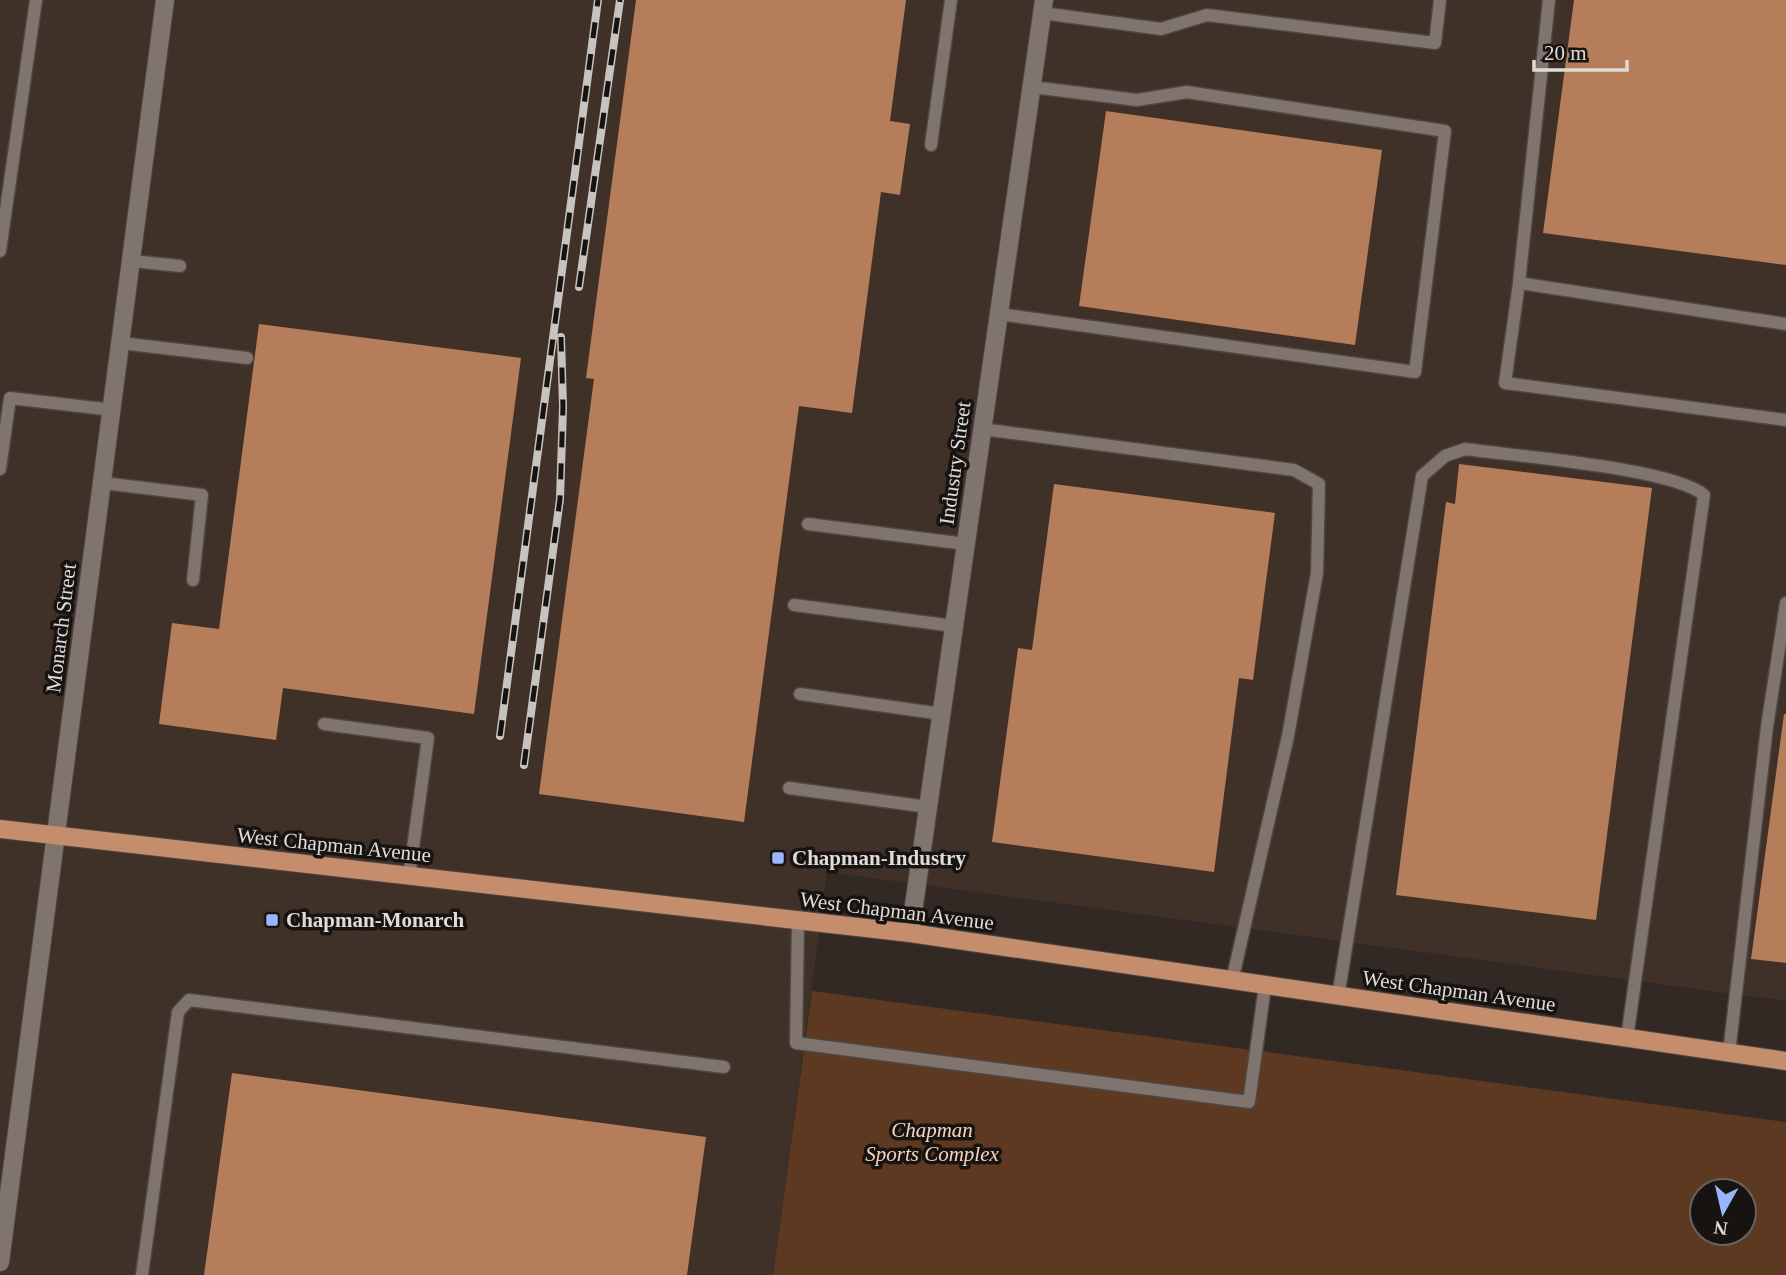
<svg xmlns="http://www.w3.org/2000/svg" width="1786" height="1275" font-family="Georgia,serif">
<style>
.built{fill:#3f3028}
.green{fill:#5e3922;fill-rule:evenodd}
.building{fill:#b67d5b}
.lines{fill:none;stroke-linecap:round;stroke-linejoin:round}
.lane-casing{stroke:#4e4642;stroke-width:15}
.street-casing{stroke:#4e4642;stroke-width:20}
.primary-casing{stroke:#4e4642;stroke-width:20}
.lane{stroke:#7f746e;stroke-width:12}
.street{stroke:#7f746e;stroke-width:18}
.primary{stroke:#c58d6b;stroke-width:18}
.rail-casing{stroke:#c9c3c0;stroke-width:8}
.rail{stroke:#171310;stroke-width:5;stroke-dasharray:16;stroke-linecap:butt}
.poi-dot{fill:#99b5fd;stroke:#171310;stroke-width:2.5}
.labels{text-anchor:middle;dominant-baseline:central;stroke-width:7;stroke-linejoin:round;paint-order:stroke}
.street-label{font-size:21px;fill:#e1dbd8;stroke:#171310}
.poi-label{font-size:21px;font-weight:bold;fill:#e1dbd8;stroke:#171310;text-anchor:start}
.park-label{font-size:21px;font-style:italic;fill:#f6d4c1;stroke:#171310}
</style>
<rect width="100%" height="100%" fill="#322924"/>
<!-- built -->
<path class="built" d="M0 0H1786V1001L827 872 773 1275H0Z"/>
<!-- green -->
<path class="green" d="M812 991 1786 1122V1275H773ZM1702 1191H1744V1233H1702Z"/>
<!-- building -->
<path class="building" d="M636 0H906L890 121 910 124 900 195 881 192 852 413 799 406 744 822 539 794 594 379 586 378Z
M1574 0H1786V265L1543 233Z
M1106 111 1382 150 1355 345 1079 306Z
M259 324 521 358 474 714 283 688 276 740 159 724 172 623 219 629Z
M1459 464 1652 488 1596 920 1396 895 1446 502 1455 504Z
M1054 484 1275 513 1253 680 1239 678 1214 872 992 842 1018 648 1032 650Z
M1784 714H1786V963L1751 959Z
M232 1073 706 1137 687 1275H204Z"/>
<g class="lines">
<!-- lane casing -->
<g class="lane-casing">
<path id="lane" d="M1549 0 1519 283 1786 324
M1042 13 1161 29 1207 15 1435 43 1440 0
M931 145 951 0
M0 251 36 0
M132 261 180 266
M1519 283 1505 383 1786 420
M999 314 1415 372 1445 131 1187 92 1137 100 1032 87
M121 343 247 358
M982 429 1294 470 1319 484 1317 573 1288 736 1232 981
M0 469 10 398 113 410
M103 483 202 495 193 580
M808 524 966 544
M794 605 954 626
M800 694 942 714
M324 724 428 738 409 877
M789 788 928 807
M798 921 796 1043 1249 1102 1265 986
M1338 997 1422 476 1445 456 1465 449C1514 456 1672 468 1704 495L1627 1038
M1729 1053 1767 727 1786 603
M142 1275 178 1012 189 1000 724 1067"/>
</g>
<!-- street casing -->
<g class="street-casing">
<path id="street" d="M910 933 1044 0
M0 1262 165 0"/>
</g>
<!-- primary casing -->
<g class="primary-casing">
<path id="primary" d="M0 829 910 933 1786 1061"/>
</g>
<!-- lane -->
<use href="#lane" class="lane"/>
<!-- street -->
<use href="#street" class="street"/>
<!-- primary -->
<use href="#primary" class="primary"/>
<!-- rail casing -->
<g class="rail-casing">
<path id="rail" d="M579 287 620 0
M500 736 598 0
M524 765 560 499 563 407 561 337"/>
</g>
<!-- rail -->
<use href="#rail" class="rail"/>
</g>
<!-- markers -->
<g class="poi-dot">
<rect x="771" y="851" width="14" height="14" rx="3.5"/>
<rect x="265" y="913" width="14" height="14" rx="3.5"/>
</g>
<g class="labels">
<!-- street labels -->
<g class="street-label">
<text transform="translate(955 463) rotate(-82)">Industry Street</text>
<text transform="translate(61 628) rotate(-83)">Monarch Street</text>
<text transform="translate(334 845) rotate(6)">West Chapman Avenue</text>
<text transform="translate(897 911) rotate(7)">West Chapman Avenue</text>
<text transform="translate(1459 991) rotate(8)">West Chapman Avenue</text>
</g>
<!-- poi labels -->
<g class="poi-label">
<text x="792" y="858">Chapman-Industry</text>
<text x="286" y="920">Chapman-Monarch</text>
</g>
<!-- park labels -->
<g class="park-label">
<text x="932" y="1130">Chapman<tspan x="932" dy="24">Sports Complex</tspan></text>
</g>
</g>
<!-- north arrow -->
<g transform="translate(1723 1212) rotate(188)"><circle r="33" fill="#171310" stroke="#686360" stroke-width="2"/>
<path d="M0-5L12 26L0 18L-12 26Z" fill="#99b5fd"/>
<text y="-10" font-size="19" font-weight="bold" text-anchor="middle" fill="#e1dbd8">N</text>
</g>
<!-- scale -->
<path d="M1534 60v10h93v-10" fill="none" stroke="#e1dbd8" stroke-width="3.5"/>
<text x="1544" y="60" font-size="21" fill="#e1dbd8" stroke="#171310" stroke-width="5" paint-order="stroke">20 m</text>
</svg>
